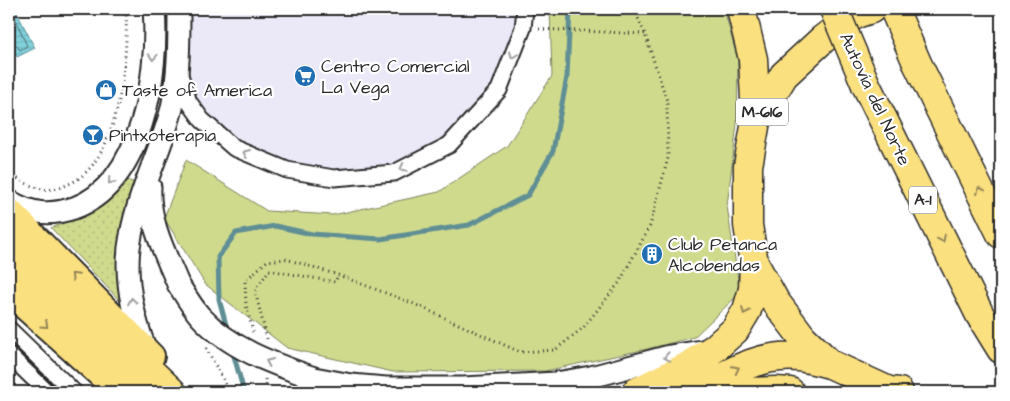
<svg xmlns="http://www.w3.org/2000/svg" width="1010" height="401" font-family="'Architects Daughter',sans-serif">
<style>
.built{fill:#ebe9f8}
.park{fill:#cfda8d;stroke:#7d825c}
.garden{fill:url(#garden-dots);stroke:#7d825c}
.water{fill:url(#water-rules);stroke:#5f8f95}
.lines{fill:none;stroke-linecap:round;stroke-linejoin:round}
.shore{stroke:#4d6d72;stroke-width:1}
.stream{stroke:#5f8f95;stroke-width:5}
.street-casing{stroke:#2b2b2b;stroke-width:19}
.secondary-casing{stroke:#2b2b2b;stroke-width:25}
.primary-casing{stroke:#2b2b2b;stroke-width:28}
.highway-casing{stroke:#2b2b2b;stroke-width:31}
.path{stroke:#2b2b2b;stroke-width:3;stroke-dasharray:1 4;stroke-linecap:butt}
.street{stroke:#fff;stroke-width:15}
.secondary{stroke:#fff;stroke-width:21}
.primary{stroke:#fbe080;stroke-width:24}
.highway{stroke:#fbe080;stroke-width:28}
.secondary-bridge-casing{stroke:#2b2b2b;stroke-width:25;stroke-linecap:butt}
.highway-bridge-casing{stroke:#2b2b2b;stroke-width:31;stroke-linecap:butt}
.secondary-bridge{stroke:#fff;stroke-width:21}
.highway-bridge{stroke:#fbe080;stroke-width:28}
.oneway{stroke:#a0a0a0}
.oneway2{stroke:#938656}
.labels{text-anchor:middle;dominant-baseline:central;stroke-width:4.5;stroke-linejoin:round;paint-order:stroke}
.shield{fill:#fff;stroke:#6b6b6b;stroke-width:1}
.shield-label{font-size:16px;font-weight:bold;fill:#2b2b2b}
.poi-label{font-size:18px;fill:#2b2b2b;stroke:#fff;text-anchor:start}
.street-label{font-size:18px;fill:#2b2b2b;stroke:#fff}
</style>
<defs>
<pattern id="garden-dots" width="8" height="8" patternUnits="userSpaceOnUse" patternTransform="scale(1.25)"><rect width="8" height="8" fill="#cfda8d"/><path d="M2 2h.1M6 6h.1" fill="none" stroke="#b2bb7a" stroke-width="1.8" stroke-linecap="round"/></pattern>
<pattern id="water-rules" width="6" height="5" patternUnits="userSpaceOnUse" patternTransform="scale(1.25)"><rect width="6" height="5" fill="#81d1dc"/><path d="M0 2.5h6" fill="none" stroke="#70b4bd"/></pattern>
</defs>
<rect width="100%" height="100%" fill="#fff"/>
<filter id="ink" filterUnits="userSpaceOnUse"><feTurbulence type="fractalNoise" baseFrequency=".02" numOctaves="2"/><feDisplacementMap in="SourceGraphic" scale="10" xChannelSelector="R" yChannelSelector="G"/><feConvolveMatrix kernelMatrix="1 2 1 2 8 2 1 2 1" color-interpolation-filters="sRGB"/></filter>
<g filter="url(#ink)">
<!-- built -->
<path class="built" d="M179 9H525L499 90 449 145 394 173 334 178 234 148 189 102Z"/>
<!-- park -->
<path class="park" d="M550 9H724L738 61 737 124 727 206 740 293 694 337 647 349 545 371 393 372 287 348 205 284 164 218 186 160 267 211 333 215 439 192 507 146 552 76Z"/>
<!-- garden -->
<path class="garden" d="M127 180 138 184 120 252 121 302 51 228C81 217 107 206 127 180Z"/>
<!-- water -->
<path class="water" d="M9 9H15L35 48 17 57 9 41Z"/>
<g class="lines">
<!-- shore -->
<path class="shore" d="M9 40 14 42 20 50 27 46 11 9"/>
<!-- stream -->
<path class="stream" d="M228 332 219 299 218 257 236 233 275 226 312 234 380 239 469 225 528 195 553 151 567 77 570 9
M232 349 244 392"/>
<!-- street casing -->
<g class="street-casing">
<path id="street" d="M179 72 189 102 202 120 234 148 287 170 334 178 394 173 449 145 499 90 523 28 525 9
M9 329 74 392
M9 355 47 392"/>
</g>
<!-- secondary casing -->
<g class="secondary-casing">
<path id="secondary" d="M150 187C148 221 165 253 178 284
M9 201C31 214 49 216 74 208 143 183 159 72 154 9
M145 348C132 313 123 273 131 235 139 191 161 151 172 108 179 75 179 42 179 9
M314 378 351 385 386 388H463L556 383 591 377 670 356 708 350"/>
</g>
<!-- primary casing -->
<g class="primary-casing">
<path id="primary" d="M9 210 152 356
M9 293 119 392"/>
</g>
<!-- highway casing -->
<g class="highway-casing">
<path id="highway" d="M741 9 753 59 756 121
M894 9 917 63 1001 234
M866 85 980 315 1001 349
M9 236 172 392
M754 263 775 301 803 338 830 364 889 391 899 392
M9 270 121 375 137 392
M636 392 688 366 715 348 735 330 747 310 753 289 754 263 748 225V166L756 121 784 75 823 39 856 14 871 9
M693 392C727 374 759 353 799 357 809 358 820 362 830 364
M748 392 776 391 790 392"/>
</g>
<!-- path -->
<path class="path" d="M539 29 645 34
M9 173C20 180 30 187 43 189 51 191 62 187 69 184 121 161 128 57 126 9
M253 332 246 305 245 281 267 261 286 259 338 275 412 303 520 352 555 350 583 328 619 283 650 226 668 158 667 101 645 34 634 9
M267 339 255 291 269 270 335 282 338 275
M206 348 223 379 228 392
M265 379 268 392"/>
<!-- street -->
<use href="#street" class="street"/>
<!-- secondary -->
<use href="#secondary" class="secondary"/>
<!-- primary -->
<use href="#primary" class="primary"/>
<!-- highway -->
<use href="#highway" class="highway"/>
<!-- secondary-bridge casing -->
<g class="secondary-bridge-casing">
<path id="secondary-bridge" d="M178 284C185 295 192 307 200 316 230 349 274 364 314 378"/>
</g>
<!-- highway-bridge casing -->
<g class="highway-bridge-casing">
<path id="highway-bridge" d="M834 9 866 85"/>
</g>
<!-- secondary-bridge -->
<use href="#secondary-bridge" class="secondary-bridge"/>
<!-- highway-bridge -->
<use href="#highway-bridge" class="highway-bridge"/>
</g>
<!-- one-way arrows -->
<defs><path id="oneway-chevron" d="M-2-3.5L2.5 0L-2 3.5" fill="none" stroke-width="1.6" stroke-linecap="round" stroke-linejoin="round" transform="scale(1.25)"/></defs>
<g class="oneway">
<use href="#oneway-chevron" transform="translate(513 55) rotate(111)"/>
<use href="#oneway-chevron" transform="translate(153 57) rotate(94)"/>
<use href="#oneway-chevron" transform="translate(246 153) rotate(-157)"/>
<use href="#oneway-chevron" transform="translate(403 168) rotate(153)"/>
<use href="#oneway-chevron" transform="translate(111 181) rotate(132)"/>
<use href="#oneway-chevron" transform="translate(132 301) rotate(-99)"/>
<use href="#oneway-chevron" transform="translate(667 357) rotate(169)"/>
<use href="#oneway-chevron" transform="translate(269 362) rotate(-155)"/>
</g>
<g class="oneway2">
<use href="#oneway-chevron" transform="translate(980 190) rotate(-116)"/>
<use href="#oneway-chevron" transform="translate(942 239) rotate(64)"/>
<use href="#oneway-chevron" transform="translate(74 276) rotate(-135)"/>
<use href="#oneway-chevron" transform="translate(745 311) rotate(114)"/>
<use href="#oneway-chevron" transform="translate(45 325) rotate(42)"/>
<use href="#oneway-chevron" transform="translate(736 369) rotate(-27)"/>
</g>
</g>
<!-- icons -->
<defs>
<g id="supermarket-disc" transform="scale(1.125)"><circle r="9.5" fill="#1f6fb2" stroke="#fff"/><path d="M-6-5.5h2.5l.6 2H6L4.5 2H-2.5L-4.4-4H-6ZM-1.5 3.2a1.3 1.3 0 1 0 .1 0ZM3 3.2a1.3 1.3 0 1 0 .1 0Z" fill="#fff"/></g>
<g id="shop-disc" transform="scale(1.125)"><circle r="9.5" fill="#1f6fb2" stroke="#fff"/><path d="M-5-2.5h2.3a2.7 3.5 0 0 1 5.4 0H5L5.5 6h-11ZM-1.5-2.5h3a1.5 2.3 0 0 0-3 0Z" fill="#fff"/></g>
<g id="bar-disc" transform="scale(1.125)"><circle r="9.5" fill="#1f6fb2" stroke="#fff"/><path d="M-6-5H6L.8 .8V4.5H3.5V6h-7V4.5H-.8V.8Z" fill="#fff"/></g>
<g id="building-disc" transform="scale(1.125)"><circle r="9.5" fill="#1f6fb2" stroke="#fff"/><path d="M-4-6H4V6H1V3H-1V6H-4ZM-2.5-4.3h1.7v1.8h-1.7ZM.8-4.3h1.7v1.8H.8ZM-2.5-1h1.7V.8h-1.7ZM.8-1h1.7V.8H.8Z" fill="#fff"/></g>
</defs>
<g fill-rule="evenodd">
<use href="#supermarket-disc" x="305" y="76"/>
<use href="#shop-disc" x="106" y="90"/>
<use href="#bar-disc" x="93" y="135"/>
<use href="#building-disc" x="652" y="254"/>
</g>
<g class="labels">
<!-- shield labels -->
<g class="shield">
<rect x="736" y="98.5" width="52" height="27" rx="4"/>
<rect x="909" y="186.5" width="28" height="27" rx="4"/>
</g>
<g class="shield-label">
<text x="762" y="112">M-616</text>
<text x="923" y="200">A-1</text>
</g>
<!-- poi labels -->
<g class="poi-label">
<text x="321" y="66">Centro Comercial<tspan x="321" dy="21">La Vega</tspan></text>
<text x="122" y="90">Taste of America</text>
<text x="109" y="135">Pintxoterapia</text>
<text x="668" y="244">Club Petanca<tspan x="668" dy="21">Alcobendas</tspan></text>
</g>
<!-- street labels -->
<g class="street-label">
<text transform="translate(875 99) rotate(65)">Autovía del Norte</text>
</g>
</g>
<!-- margin -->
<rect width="1010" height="401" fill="none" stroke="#fff" stroke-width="30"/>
<rect x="15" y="15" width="980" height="371" fill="none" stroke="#2b2b2b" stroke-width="2" filter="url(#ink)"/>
</svg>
